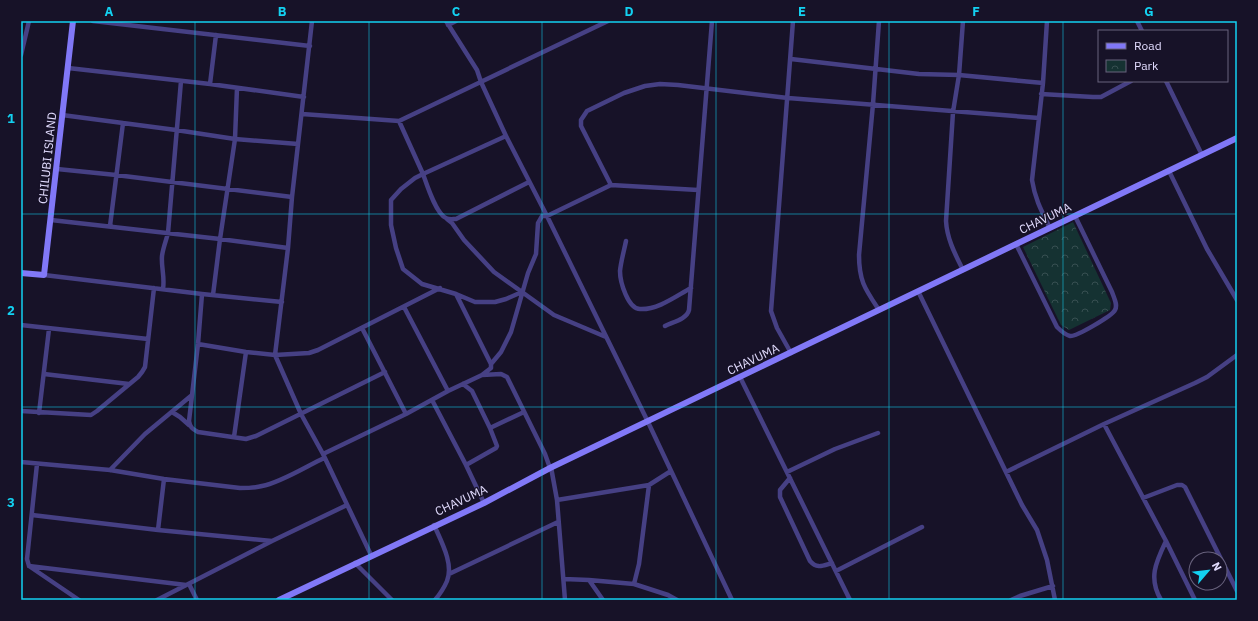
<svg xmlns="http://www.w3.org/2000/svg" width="1258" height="621" font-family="'IBM Plex Sans',sans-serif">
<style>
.park{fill:url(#park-crowns)}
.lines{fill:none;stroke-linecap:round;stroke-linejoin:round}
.street{stroke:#464084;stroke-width:4.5}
.secondary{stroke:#8178f7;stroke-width:6}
.grid{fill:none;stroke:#13d1f1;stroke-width:1;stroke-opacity:0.55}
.labels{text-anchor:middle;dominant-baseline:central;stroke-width:3;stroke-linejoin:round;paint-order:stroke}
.street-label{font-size:12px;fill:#e1dbfd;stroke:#171228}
.neatline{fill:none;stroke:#13d1f1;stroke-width:1.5}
.grid-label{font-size:13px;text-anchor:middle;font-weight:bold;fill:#13d1f1}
</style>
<defs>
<pattern id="park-crowns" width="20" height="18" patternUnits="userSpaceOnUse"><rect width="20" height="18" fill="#153232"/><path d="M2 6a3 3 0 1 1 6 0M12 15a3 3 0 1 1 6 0" fill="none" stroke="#374f51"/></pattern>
</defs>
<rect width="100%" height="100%" fill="#171228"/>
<!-- park -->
<path class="park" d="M1073 222 1111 303 1110 310 1069 330 1061 325 1023 247Z"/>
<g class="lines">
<!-- street -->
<path class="street" d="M93 21 310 46
M312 21 292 197 288 248 275 355 309 353 318 350 440 288
M446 21 477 70 481 82 506 136 547 216 611 185 698 190
M879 21 873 104 859 255C859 281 865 289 879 310
M1047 21 1043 83 1032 180C1035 199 1041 210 1050 228
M1137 21 1142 31
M448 25 456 21
M21 55 29 21
M791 59 919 74 959 75 1043 83
M68 68 210 84 304 97
M1166 81 1202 155
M210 84 216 35
M1041 94 1093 97H1101L1131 81
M302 114 399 121 608 21
M62 115 176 130 235 139 298 144
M399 121 423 174 506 136
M57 169 116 175 292 197
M1169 171 1207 249 1237 300
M611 185 581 126V120L587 111 624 93 645 86 660 84 678 85 788 98 1039 118
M447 219 452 223 464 240 494 272 554 315 606 337
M51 220 220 239 288 248
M110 226 123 123
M626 241C624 251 621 261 620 271 620 282 628 309 640 309 658 310 676 296 691 288
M1016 244 1057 327C1060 330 1065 335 1070 336 1076 337 1112 316 1115 310 1118 305 1114 298 1112 292L1075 216
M963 270C955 254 947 239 946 221L953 112 959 75 963 21
M44 275 202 294 282 302
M163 289C165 277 161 267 162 256 163 248 166 241 168 233L181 81
M918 291 1022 505 1037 530 1047 560 1055 600
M522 292 506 299 495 302H475L456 294 422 284 403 269 396 248 391 225V200L401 189 415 178 423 174C427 185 436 214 446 218 449 220 453 219 456 219L529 182
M202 294 198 344 189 421C190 427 192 429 198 432L246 439 256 436 385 372
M213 295 220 239 235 139 237 88
M404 307 448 391
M21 325 148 339
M665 326C673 322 687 319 689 310L712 21
M362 328 406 414
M198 344 246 352 275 355 301 414 323 454 371 555
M791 353 777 328 771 311 793 21
M491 364 501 352 511 332 528 273 536 254 538 223 542 216H547L648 422 732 600
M44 374 129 384
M482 375 501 374 507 377 545 454 550 468
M740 377 850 600
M463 384 472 391 490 428 497 446 496 448 466 465
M432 400 466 465 484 503
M21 411 91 415 97 411 138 377 142 372 145 367 154 288
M172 412 180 417 189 425
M39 413 49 329
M1104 424 1166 541 1195 600
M490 428 524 412
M234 437 246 352
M323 454 406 414 448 391 482 375 491 368V364L456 294
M21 462 110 470 164 479 240 488C248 488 255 488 262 486 280 483 307 466 324 458
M37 464 27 559 29 566 79 600
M551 467 557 500 565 600
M110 470 145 434 192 395
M787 472 835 449 878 433
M1006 472 1104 424 1195 383 1207 377 1237 355
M790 478 780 490V497L810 561C817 569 822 566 832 563
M1143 498 1177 485H1182L1185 487 1237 591
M557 500 649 485 671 471
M32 515 158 530 272 541
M434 525C441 541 454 564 447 581 444 588 440 594 435 600
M158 530 164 479
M355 563 392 600
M29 566 186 585
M836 571 922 527
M449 574 558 522
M564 579 589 580 634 584 668 595 677 600
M589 580 603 600
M189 584 197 600
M634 584 639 564 649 485
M157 600 272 541 347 505
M1011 600 1020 596 1053 586
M1161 600C1148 578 1156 562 1166 541"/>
<!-- secondary -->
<path class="secondary" d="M21 273 44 275 73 21
M279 600 484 503 550 468 1237 138"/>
</g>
<!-- grid -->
<path class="grid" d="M195 21V600M369 21V600M542 21V600M716 21V600M889 21V600M1063 21V600M21 214H1237M21 407H1237"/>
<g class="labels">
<!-- street labels -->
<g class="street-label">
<text transform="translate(47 158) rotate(-84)">CHILUBI ISLAND</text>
<text transform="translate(1045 218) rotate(-26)">CHAVUMA</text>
<text transform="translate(753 359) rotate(-26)">CHAVUMA</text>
<text transform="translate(461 500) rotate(-25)">CHAVUMA</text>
</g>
</g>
<!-- border -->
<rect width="1258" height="621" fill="none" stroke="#171228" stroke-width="44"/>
<!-- legend -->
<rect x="1098" y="30" width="130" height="52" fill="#171228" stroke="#68627d"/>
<rect x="1106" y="43" width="20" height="6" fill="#8178f7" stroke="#68627d"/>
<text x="1134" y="50" font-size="12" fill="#e1dbfd">Road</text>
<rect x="1106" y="60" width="20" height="12" fill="url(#park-crowns)" stroke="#68627d"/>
<text x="1134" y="70" font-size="12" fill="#e1dbfd">Park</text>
<!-- north arrow -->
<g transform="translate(1208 571) rotate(62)"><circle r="19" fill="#171228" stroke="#68627d"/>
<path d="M0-3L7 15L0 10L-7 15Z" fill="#13d1f1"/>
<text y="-6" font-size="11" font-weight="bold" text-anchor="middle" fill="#e1dbfd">N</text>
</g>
<rect x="22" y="22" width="1214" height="577" class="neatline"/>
<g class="grid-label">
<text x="109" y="16">A</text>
<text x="282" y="16">B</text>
<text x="456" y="16">C</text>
<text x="629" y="16">D</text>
<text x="802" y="16">E</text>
<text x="976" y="16">F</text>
<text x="1149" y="16">G</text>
<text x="11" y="123">1</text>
<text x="11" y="315">2</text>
<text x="11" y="507">3</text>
</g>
</svg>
